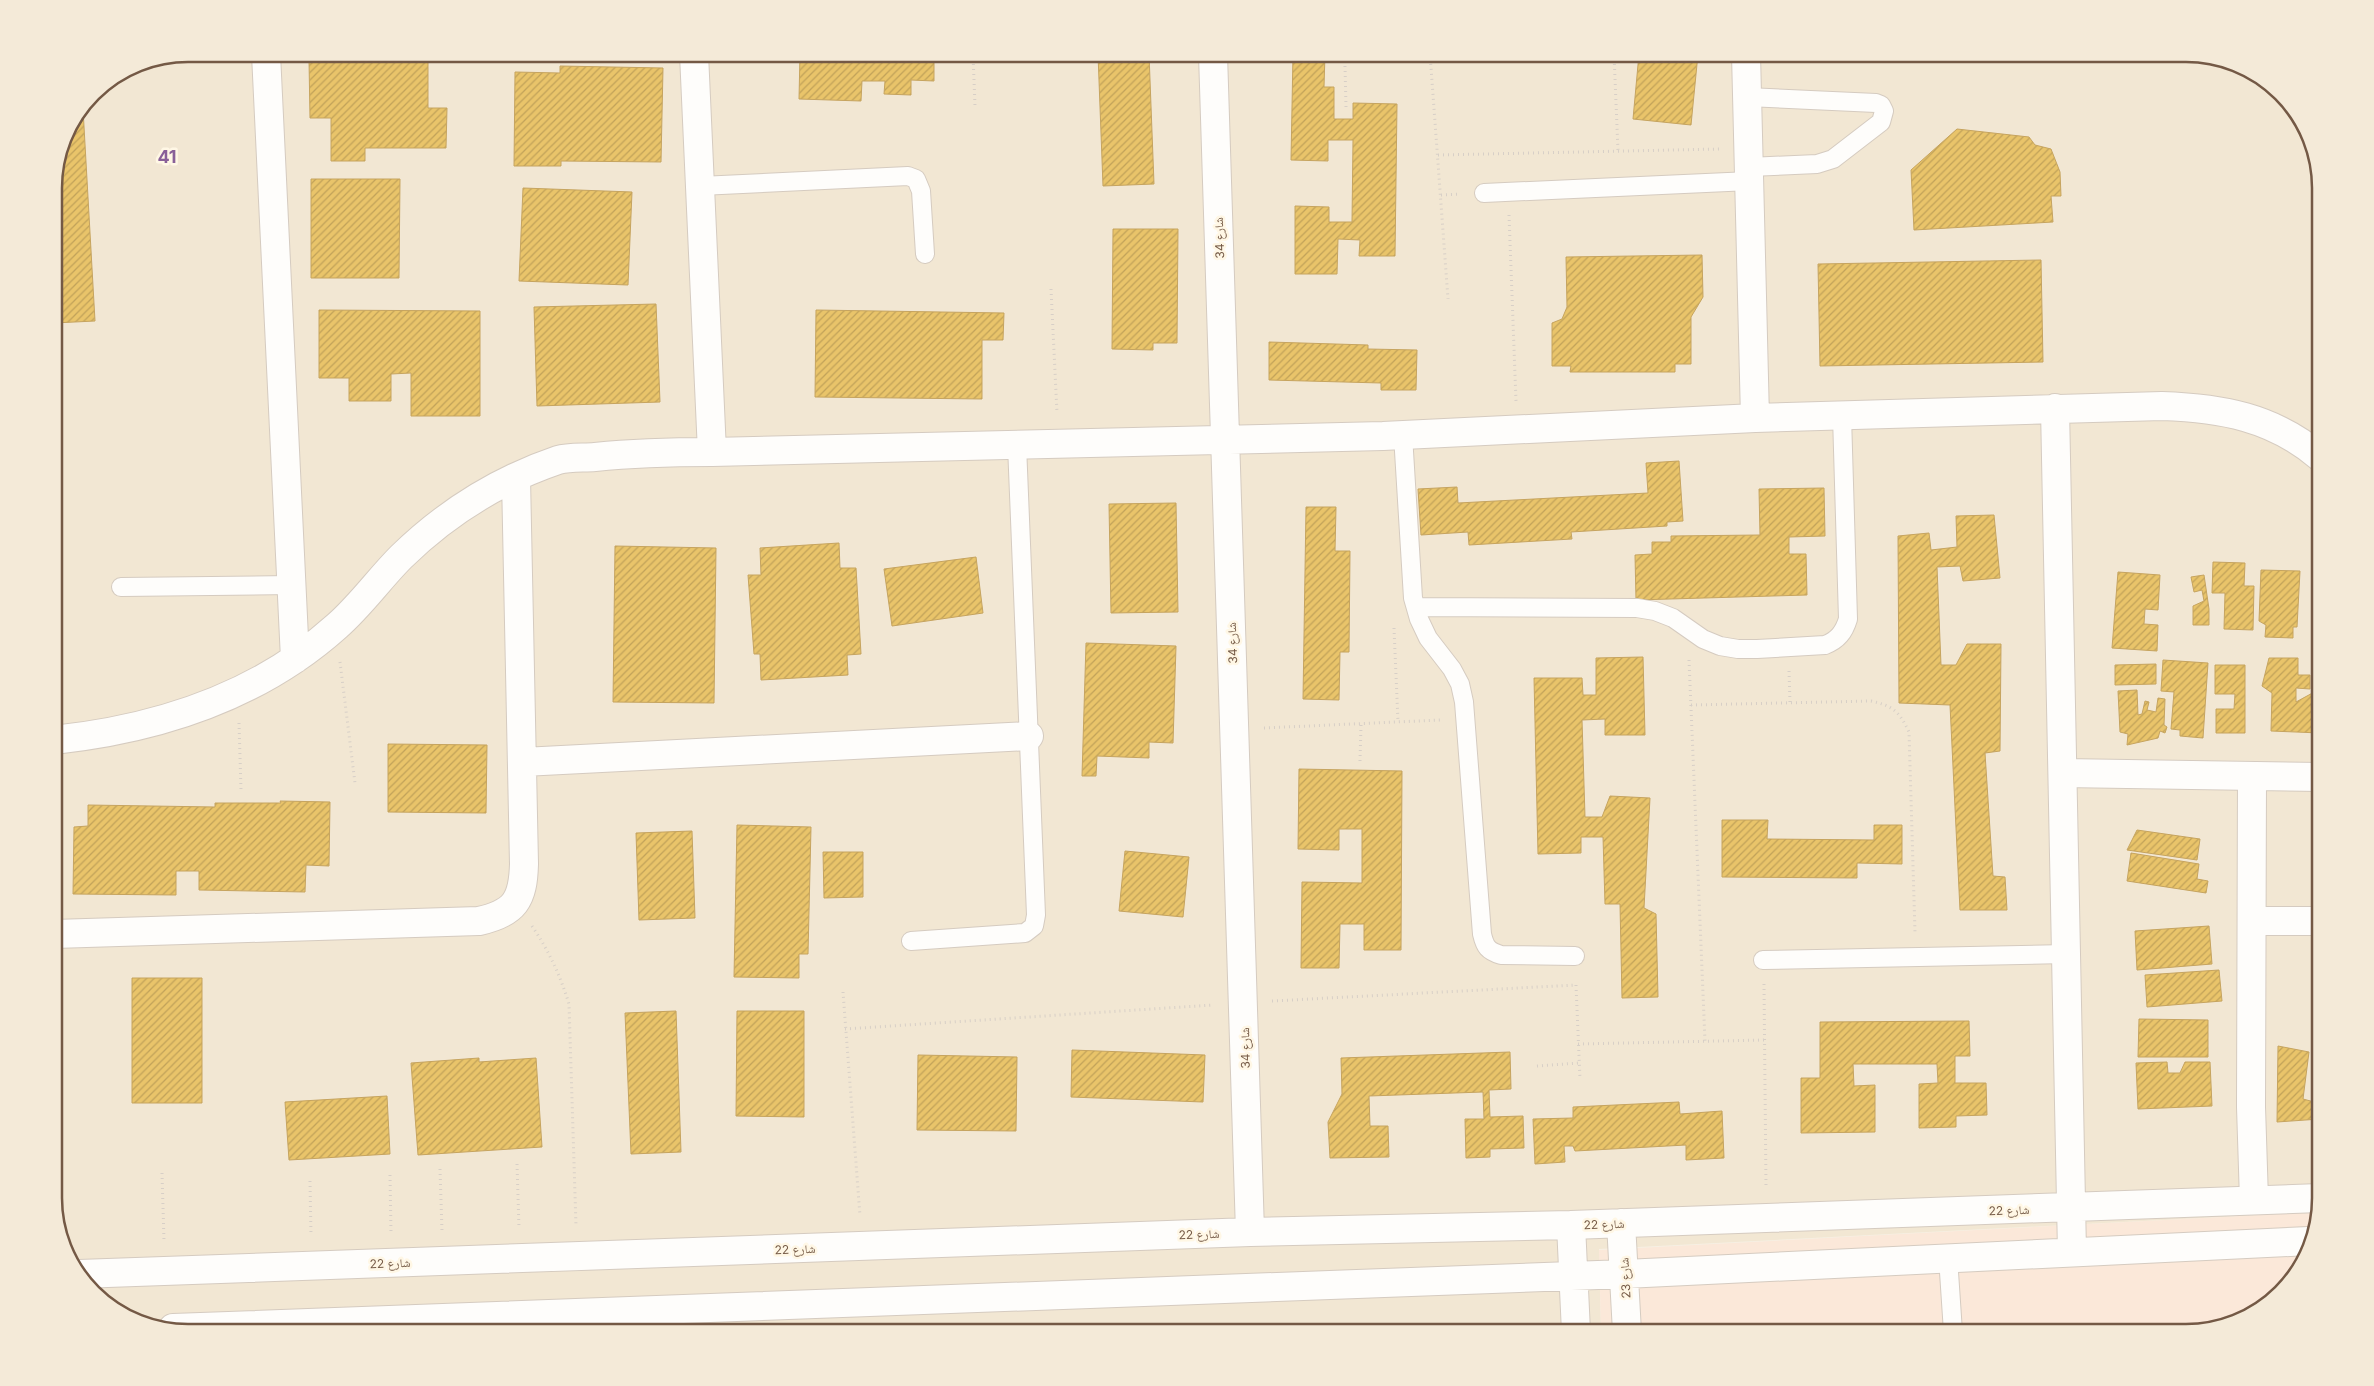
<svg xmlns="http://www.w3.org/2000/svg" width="2374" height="1386" font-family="Inter,'Noto Naskh Arabic',sans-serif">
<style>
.residential{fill:#f2e7d3}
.commercial{fill:#fbe8d9}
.homes{fill:url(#homes-hatch);stroke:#c6a45f}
.shops{fill:url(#shops-hatch);stroke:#c4684d}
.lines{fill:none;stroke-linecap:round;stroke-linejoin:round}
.lane-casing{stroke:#d5cbc0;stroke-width:20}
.street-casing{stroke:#d5cbc0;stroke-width:30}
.path{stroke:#d7cfc7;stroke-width:3;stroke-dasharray:1 4;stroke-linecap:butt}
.lane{stroke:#fefdfb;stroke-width:18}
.street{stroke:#fefdfb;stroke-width:28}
.labels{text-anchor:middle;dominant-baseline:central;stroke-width:5;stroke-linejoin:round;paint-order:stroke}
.street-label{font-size:12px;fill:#745945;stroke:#fff7e5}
.district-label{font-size:18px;font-weight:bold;fill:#896098;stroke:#fff7e5}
.rim{fill:none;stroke:#745945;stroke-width:2.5}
</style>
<defs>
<pattern id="homes-hatch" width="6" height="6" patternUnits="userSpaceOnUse" patternTransform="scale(1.25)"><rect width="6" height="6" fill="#e9c46a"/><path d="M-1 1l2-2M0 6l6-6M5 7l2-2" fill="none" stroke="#c1a259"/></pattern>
<pattern id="shops-hatch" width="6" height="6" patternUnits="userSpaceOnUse" patternTransform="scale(1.25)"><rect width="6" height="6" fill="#e76f51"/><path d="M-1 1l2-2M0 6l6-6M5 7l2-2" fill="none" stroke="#c05e45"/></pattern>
</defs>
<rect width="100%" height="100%" fill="#f6f0e4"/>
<!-- residential -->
<path class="residential" d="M189 54H2185L2253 72 2298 114 2320 180V1197L2316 1212 1599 1249 1601 1332H189L121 1314 76 1272 54 1206V180L64 137 93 93 137 64Z"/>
<!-- commercial -->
<path class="commercial" d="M2316 1212 2302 1265 2253 1314 2186 1332H1601L1599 1250Z"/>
<!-- homes -->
<path class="homes" d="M800 54H934V81L911 80V95L884 94 885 81H862L861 101 799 99Z
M1098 54H1149L1154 184 1103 186Z
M1293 54H1325L1324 87H1334V119H1353V103L1397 104 1395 256H1359L1360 240 1338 239 1337 274H1295V206L1329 207V222H1352L1353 140H1328V161L1291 160Z
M1639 54H1698L1691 125 1633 119Z
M428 59V108H447L446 148H365V161H331V118H310L309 60Z
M560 66 663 68 661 162 561 161V166H514L515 72 560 73Z
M83 109 95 321 54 323V180L64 137Z
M1957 129 2029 137 2035 145 2051 149 2060 172 2061 196H2051L2053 222 1914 230 1911 170Z
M311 179H400L399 278H311Z
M523 188 632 192 628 285 519 281Z
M1113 229H1178L1177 343H1153V350L1112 349Z
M1702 255 1703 297 1691 317V364H1675V372H1570L1571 366H1552V323L1562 319 1567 307 1566 257Z
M2041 260 2043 362 1820 366 1818 264Z
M656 304 660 402 537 406 534 307Z
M319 310 480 311V416H411V373L391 374V401H349V378H319Z
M816 310 1004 313 1003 340H982V399L815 397Z
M1269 342 1368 345V349L1417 350 1416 390H1381V383L1269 380Z
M1679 461 1683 521 1667 522V526L1571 532 1572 539 1469 545 1468 532 1421 535 1418 489 1457 487 1458 503 1648 493 1646 463Z
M1824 488 1825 536 1789 537V554H1806L1807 595 1636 600 1635 555 1652 554V542H1671V536L1760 535 1759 489Z
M1176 503 1178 612 1111 613 1109 504Z
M1306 507H1336L1335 551H1350L1349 652H1340L1339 700 1303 699Z
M1994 515 2000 578 1963 581 1960 566 1937 567 1941 665H1956L1967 644H2001L2000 751 1985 753 1993 876 2005 877 2007 910H1960L1950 705 1899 703 1898 536 1929 533 1931 550 1957 547 1956 516Z
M839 543 840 568H856L861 654 847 655 848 675 761 680 760 654H754L748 575H761L760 548Z
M615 546 716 548 714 703 613 702Z
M976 557 983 613 892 626 884 569Z
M2213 562 2245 563 2244 586H2254L2253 630 2224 629 2225 593H2212Z
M2261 570 2300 571 2297 627H2293V638L2265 637 2266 625 2259 621Z
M2118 572 2160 575 2158 610 2145 609 2144 624 2158 625 2157 651 2112 648Z
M2204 575 2209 609V625H2193V606L2204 601 2202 590 2194 592 2191 577Z
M1086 643 1176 646 1173 743 1149 742V758L1097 756 1096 776H1082Z
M1643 657 1645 735H1605V719L1582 720 1585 817H1602L1610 796 1650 798 1644 908 1656 914 1658 997 1622 998 1620 904H1605L1603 837H1581V853L1538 854 1534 678H1582L1583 695H1596V658Z
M2269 658H2298V675H2310V689L2296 688V702L2318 690 2316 701 2311 705 2312 712 2320 705V733L2271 731 2272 693 2262 686Z
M2163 660 2208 663 2203 738 2180 736V730L2171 729 2174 692 2161 691Z
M2156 664V684L2115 685V665Z
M2215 665H2245V733H2216V709H2234L2235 694H2215Z
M2137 690 2138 715 2142 714 2145 701 2149 702 2147 710 2156 712 2158 698 2165 699 2164 725 2167 727 2165 733 2160 731 2158 738 2127 745 2128 734 2120 732 2118 691Z
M388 744 487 745 486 813 388 812Z
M1299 769 1402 771 1401 950H1364V924H1340L1339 968H1301L1302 882 1362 883V829H1339V850L1298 849Z
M280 801 330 802 329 866 306 865 305 892 199 890V871H176V895L73 894 74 827 88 826V805L215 807V803H281Z
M1722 820H1768L1767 839 1874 840V825H1902V864L1857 863V878L1722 877Z
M737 825 811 827 808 954H799V978L734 977Z
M2137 830 2200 839 2197 860 2127 850Z
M692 831 695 918 639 920 636 833Z
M1125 851 1189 857 1183 917 1119 911Z
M823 852H863V897L824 898Z
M2131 853 2199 864 2197 879 2208 881 2206 893 2127 881Z
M2209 926 2212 964 2137 970 2135 931Z
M2219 970 2222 1001 2147 1007 2145 975Z
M132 978H202V1103H132Z
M676 1011 681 1152 631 1154 625 1013Z
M737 1011H804V1117L736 1116Z
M2139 1019 2208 1020V1057H2138Z
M1969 1021 1970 1056H1955V1083H1986L1987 1115 1956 1116V1127L1919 1128V1084L1938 1083 1937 1064H1853L1854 1086 1875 1085V1132L1801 1133V1078H1820V1022Z
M2278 1046 2309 1052 2303 1099 2318 1103 2320 1119 2277 1122Z
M1072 1050 1205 1055 1203 1102 1071 1097Z
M1510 1052 1511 1089 1489 1090 1490 1117 1523 1116 1524 1148 1490 1149V1157L1466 1158 1465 1119H1484L1483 1092 1369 1096 1370 1126H1388L1389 1157 1330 1158 1328 1122 1342 1094 1341 1058Z
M918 1055 1017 1057 1016 1131 917 1130Z
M479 1058V1062L536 1058 542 1147 418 1155 411 1063Z
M2167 1062 2168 1073H2180L2185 1062H2210L2212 1106 2138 1109 2136 1063Z
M387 1096 390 1154 289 1160 285 1102Z
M1679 1102 1680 1114 1722 1111 1724 1158 1686 1160V1145L1575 1151 1573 1146H1564L1565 1162 1535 1164 1533 1119 1573 1118V1107Z"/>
<!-- shops -->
<path class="shops" d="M1787 1328H1811V1332H1787Z"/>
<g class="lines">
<!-- lane casing -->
<g class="lane-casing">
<path id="lane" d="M1747 97 1876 103 1881 105 1884 111 1881 122 1833 159 1817 164 1749 167
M700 186 908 176 916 179 921 191 925 254
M1484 193 1750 181
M1403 435 1413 598 1419 619 1428 638 1452 669 1460 684 1464 702 1482 934C1485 947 1488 951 1501 955L1575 956
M121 587 291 585
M1416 607 1637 608 1655 611 1673 618 1703 639 1720 646 1738 649H1757L1825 645C1838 640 1844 632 1848 619L1842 416
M911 941 1025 933 1034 926 1036 915 1017 445
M1763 960 2066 954
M1948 1257 1953 1332"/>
</g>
<!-- street casing -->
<g class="street-casing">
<path id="street" d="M266 54 295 659
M1213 54 1250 1232
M1746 54 1755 418
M2055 408 2072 1252
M712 452 1383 436 1755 418 2162 406C2221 408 2273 417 2320 457
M54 740C157 729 258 697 337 626 361 605 379 579 401 557 445 514 499 480 558 460 569 457 583 458 595 457 634 453 673 452 712 452L694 54
M523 762 1029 736
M2063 773 2320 777
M2252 776 2251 1107 2254 1200
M2253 921H2320
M54 934 479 921C515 913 523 900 524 864L516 478
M1621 1223 1627 1332
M1571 1225 1576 1332
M79 1274 1250 1232 1571 1225 2320 1198
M173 1328 1625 1274 2309 1241"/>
</g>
<!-- path -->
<path class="path" d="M973 54 975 106
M1430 54 1448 299
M1614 54 1618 151
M1346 107 1345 66 1347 60 1356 57 1419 54
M1438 155 1720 149
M1441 195 1461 194
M1509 215 1516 401
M1051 289 1057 413
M1394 628 1398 722
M1689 660 1705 1041
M340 662 355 783
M1789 671 1790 703
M1691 705 1871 701C1893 706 1899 711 1909 732L1915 932
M239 723 241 790
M1264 728 1440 720
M1360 761 1361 725
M532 926C549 951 560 975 569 1004L576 1226
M1764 984 1766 1187
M1576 985 1580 1079
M843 992 860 1216
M1272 1001 1576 985
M845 1029 1213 1005
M1578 1044 1764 1040
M1537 1066 1579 1063
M517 1164 519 1228
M440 1169 442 1231
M162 1173 164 1241
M390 1175 391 1233
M310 1181 311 1236"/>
<!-- lane -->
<use href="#lane" class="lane"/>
<!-- street -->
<use href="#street" class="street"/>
</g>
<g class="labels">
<!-- street labels -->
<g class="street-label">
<text transform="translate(1219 238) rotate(-92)">شارع 34</text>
<text transform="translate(1232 643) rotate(-92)">شارع 34</text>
<text transform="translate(1245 1048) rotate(-91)">شارع 34</text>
<text transform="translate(2009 1210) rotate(-2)">شارع 22</text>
<text transform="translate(1604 1224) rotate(-2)">شارع 22</text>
<text transform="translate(1199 1234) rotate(-2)">شارع 22</text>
<text transform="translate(795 1249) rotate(-2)">شارع 22</text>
<text transform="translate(390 1263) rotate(-2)">شارع 22</text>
<text transform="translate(1625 1278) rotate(-93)">شارع 23</text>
</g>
<!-- district labels -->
<g class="district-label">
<text x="167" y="156">41</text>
</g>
</g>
<!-- crop -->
<path d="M0 0H2374V1386H0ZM188 62H2186A126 126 0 0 1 2312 188V1198A126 126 0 0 1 2186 1324H188A126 126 0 0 1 62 1198V188A126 126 0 0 1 188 62Z" fill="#f4ead8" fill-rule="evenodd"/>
<path class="rim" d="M188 62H2186A126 126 0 0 1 2312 188V1198A126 126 0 0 1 2186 1324H188A126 126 0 0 1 62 1198V188A126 126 0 0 1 188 62Z"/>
</svg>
